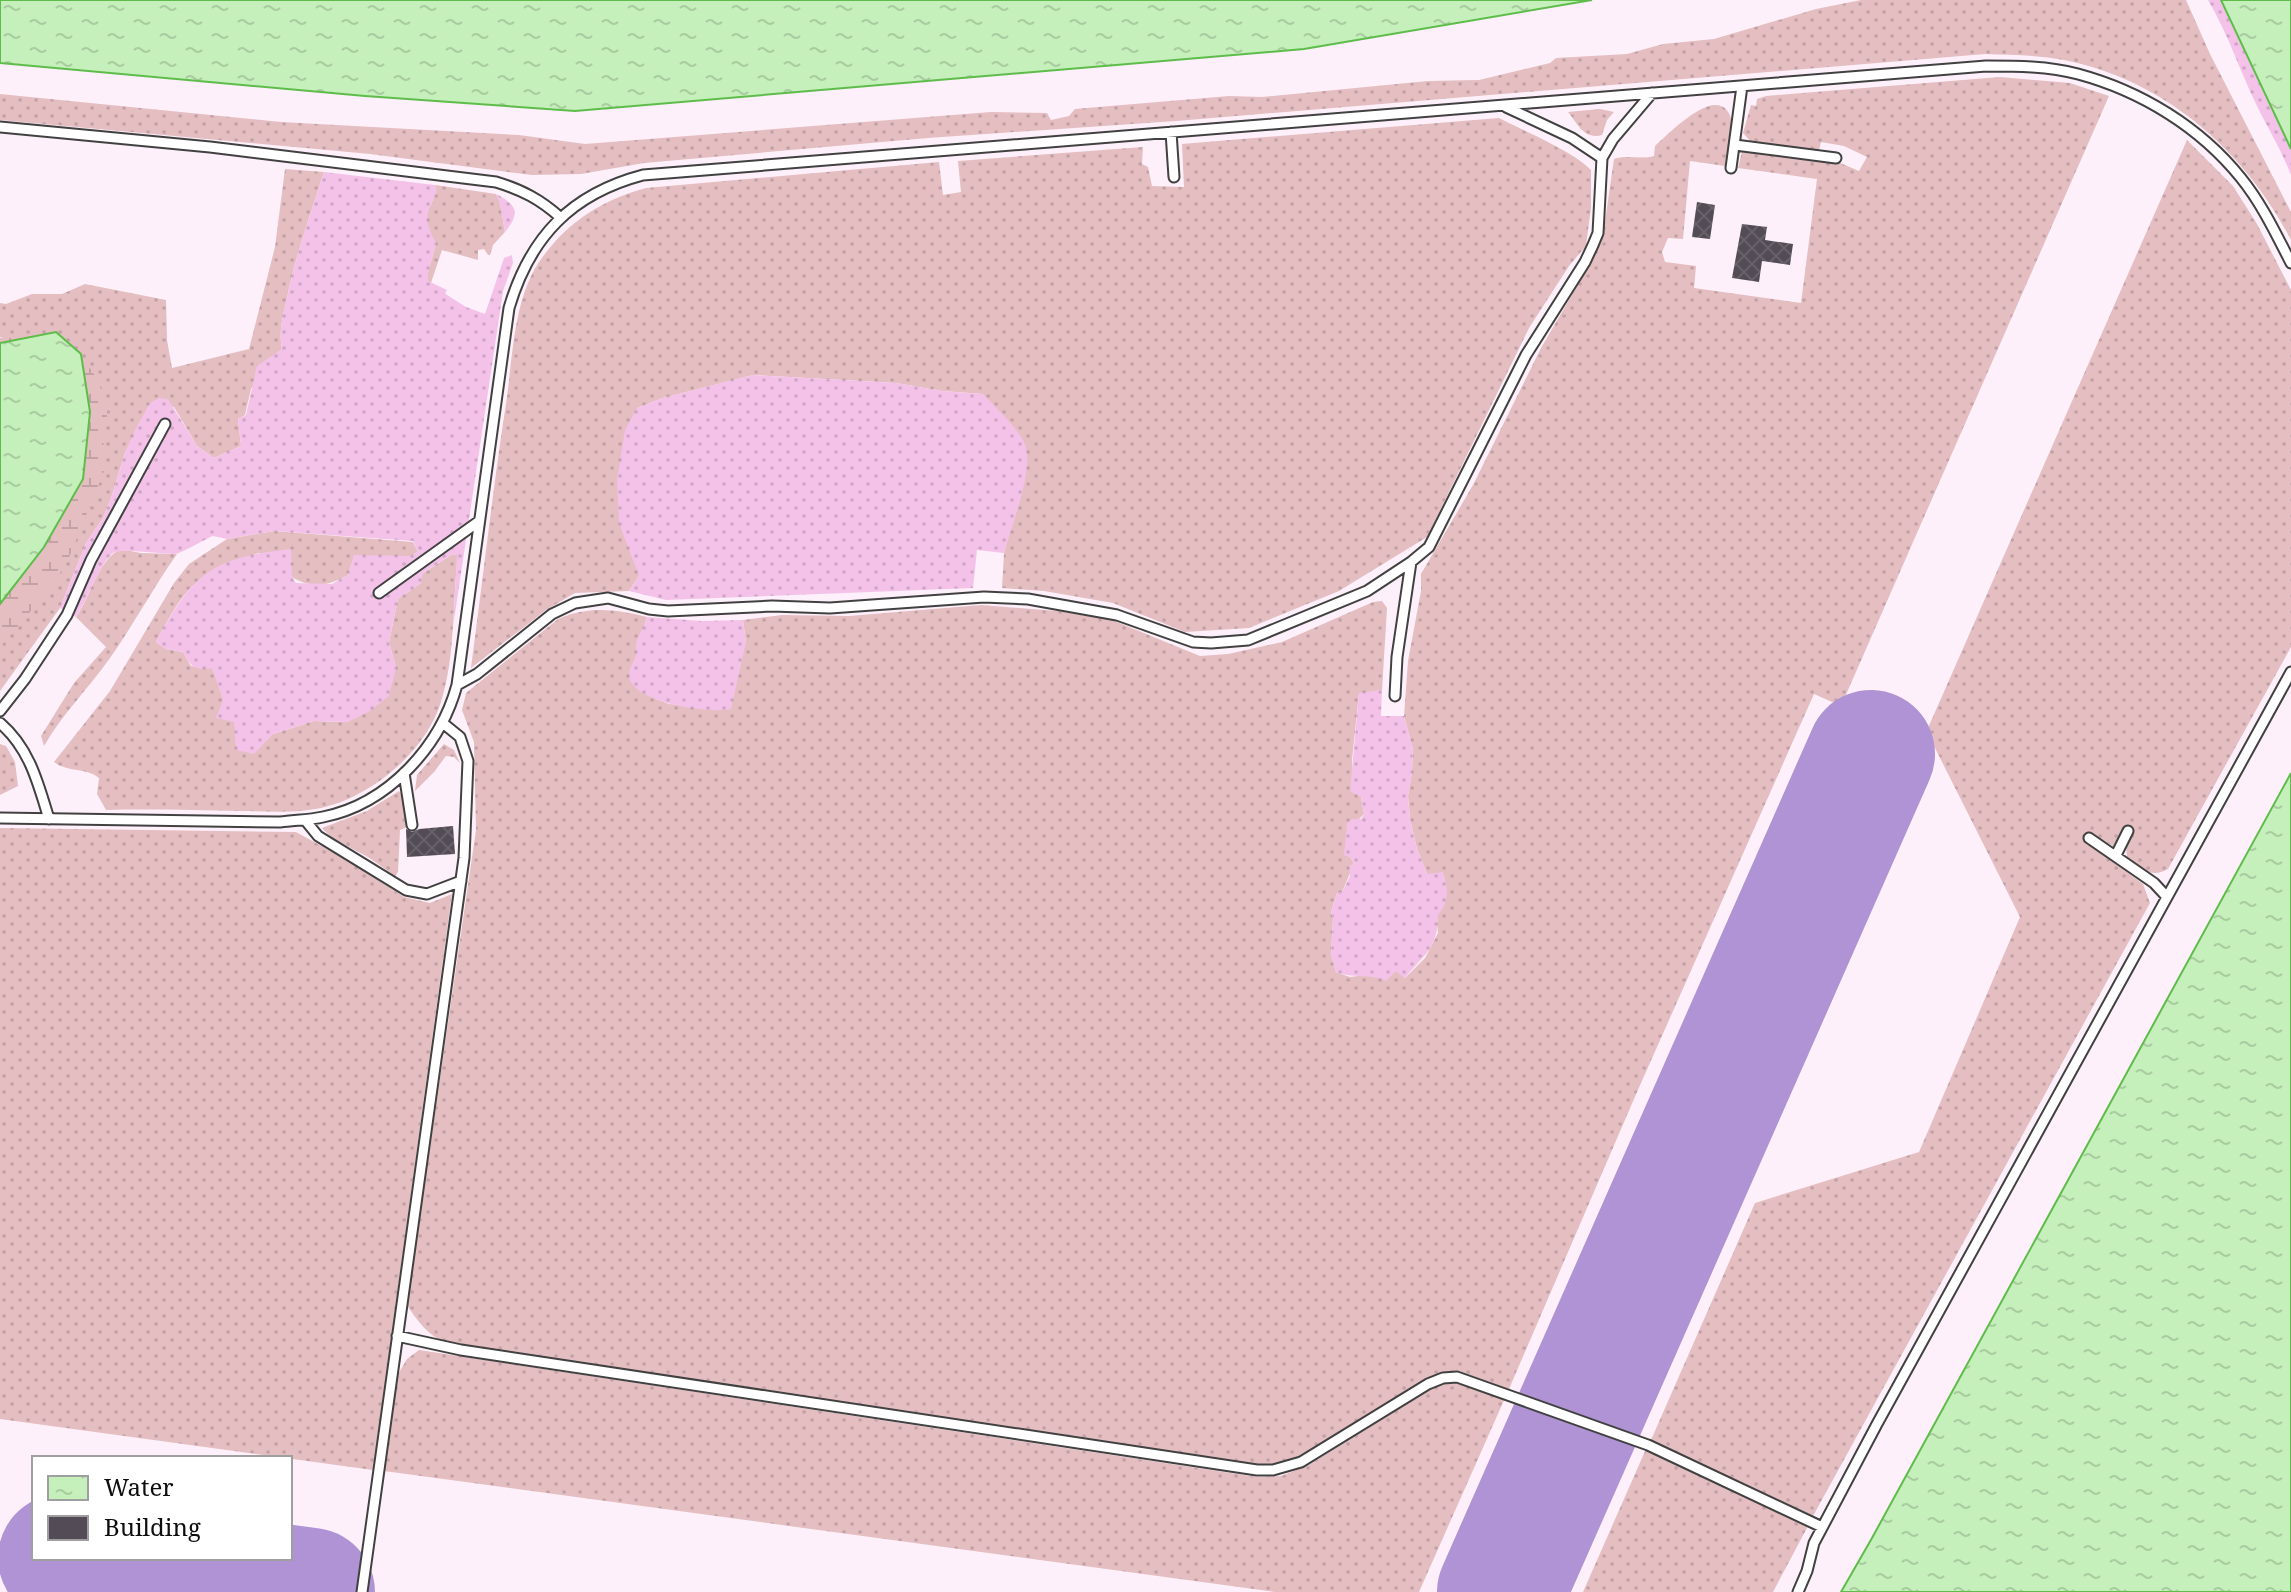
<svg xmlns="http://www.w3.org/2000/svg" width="2291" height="1592" font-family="'Noto Serif',serif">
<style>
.grass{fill:url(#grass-dots)}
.wetland{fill:url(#wetland-marsh)}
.sand{fill:url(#sand-dots)}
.water{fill:url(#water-ripples);stroke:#5ebd4a;stroke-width:2}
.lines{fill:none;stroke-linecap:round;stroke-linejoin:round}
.taxiway{stroke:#b093d4;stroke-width:52}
.runway{stroke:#b093d4;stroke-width:128}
.building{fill:url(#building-cross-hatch)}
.service-casing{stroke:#414141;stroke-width:13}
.service{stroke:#fff;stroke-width:9}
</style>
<defs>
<pattern id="grass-dots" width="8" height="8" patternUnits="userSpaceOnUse" patternTransform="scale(2)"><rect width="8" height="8" fill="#e4bec1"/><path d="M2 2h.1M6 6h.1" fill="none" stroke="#c2a2a5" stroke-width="1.8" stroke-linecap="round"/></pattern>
<pattern id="wetland-marsh" width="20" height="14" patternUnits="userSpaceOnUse" patternTransform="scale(2)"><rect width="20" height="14" fill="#e4bec1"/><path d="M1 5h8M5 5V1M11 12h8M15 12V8" fill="none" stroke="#c2a2a5"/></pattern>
<pattern id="sand-dots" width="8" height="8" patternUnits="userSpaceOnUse" patternTransform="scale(2)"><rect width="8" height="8" fill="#f4c2e9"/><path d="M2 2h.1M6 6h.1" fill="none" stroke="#d0a6c7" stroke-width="1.8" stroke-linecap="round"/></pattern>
<pattern id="water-ripples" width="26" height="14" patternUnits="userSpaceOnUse" patternTransform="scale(2)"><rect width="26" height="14" fill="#c5efbb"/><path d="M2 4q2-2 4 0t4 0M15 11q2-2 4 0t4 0" fill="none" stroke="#a8cca0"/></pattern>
<pattern id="building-cross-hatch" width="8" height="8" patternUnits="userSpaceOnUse" patternTransform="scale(2)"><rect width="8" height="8" fill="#534b55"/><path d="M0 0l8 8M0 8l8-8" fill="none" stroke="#676169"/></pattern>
</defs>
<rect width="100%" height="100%" fill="#fdf0fa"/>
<!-- grass -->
<path class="grass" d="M1861 0H2186L2210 54 2291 212V240C2245 151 2165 80 2064 60 2038 55 2012 55 1985 54L1176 121 928 138 644 163 581 174 532 175 370 154 0 120V94L281 122 519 135 585 144 991 112 1047 113 1051 120 1069 116 1075 109 1229 96 1262 97 1428 81 1479 80 1550 63 1556 58 1627 54 1663 44 1714 39 1816 9Z
M2000 77 2070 83 2109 96 1841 706 1814 694 1637 1092 1509 1389 1459 1371 1432 1376 1295 1459 1280 1464 1252 1465 450 1344C430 1338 418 1322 407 1305L476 830 474 742 462 710 466 693 558 619C589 606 614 609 647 617L640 638 656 699 669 704 692 706 746 642 743 620 782 615 849 616 981 605 1058 611 1112 620 1200 656 1228 654 1282 642 1373 602 1382 601 1387 608 1382 690 1359 694 1352 760 1353 792 1361 797 1364 814 1357 821 1351 858 1354 864 1342 892 1337 893 1331 912 1333 919 1331 954 1336 972 1350 977 1397 971 1405 978 1425 958 1438 933 1432 877 1427 874 1417 849 1410 819 1408 796 1412 772 1413 749 1404 716 1408 661 1421 591V574L1473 485 1541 348 1594 257 1603 235 1614 159C1627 154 1640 160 1654 156L1655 146C1671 132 1722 78 1732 122 1734 135 1727 153 1725 166L1690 161 1683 239 1668 238 1662 252 1665 262 1696 266 1694 288 1801 303 1817 179 1738 168 1742 152 1838 162 1859 171 1867 157 1844 146 1821 142 1819 151 1752 143 1743 133 1751 105 1756 106 1757 99 1766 96Z
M1600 109 1614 112 1607 120 1602 135C1584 140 1578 124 1568 112Z
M1499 118C1524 131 1573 151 1591 170V207L1586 246 1569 266 1529 328 1427 537 1339 591 1249 628 1185 632 1113 603 1044 591 1002 588 1004 553 1011 525 983 394 942 391 896 383 753 375 663 398 637 408 639 576 629 591 575 593 546 610 471 668C483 578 493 487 507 397 513 353 514 300 539 262 566 223 601 200 646 188L939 162 943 195 961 192 958 161 1143 147 1142 164 1148 167 1152 186 1184 187 1182 144Z
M2187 140 2233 186 2257 224 2291 290V647L2168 869C2150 879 2141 868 2127 857L2126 846 2134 832 2125 827 2113 846 2090 833 2084 841 2143 884 2150 903 1813 1516 1651 1440 1755 1203 1919 1152 2020 917 1934 746 1928 728Z
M285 169 324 172C311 213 297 251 288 293 284 314 278 329 282 349L251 389 245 415 238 419 241 446 214 458 197 446 174 407 150 403 125 453 111 498 103 518 86 543 60 608 0 691V624L69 360 0 337V303L6 304 32 294H62L85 284 166 300 167 340 172 368 249 349 275 247Z
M435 185 496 194 500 203 505 232 493 245 490 255H488L484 249 478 250V260L442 250 431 283 428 281V272L436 244C432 236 425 227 426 218 428 205 438 197 435 185Z
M274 531 413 542 418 552 410 556H354L348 575C308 598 290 576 259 553 197 571 186 586 156 642L166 649 183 652 191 666 212 668 234 721 273 734 314 721 348 722 396 668 389 642 398 599 421 583 422 574 451 555 458 554C452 604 456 657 440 705 424 752 373 795 325 807 298 814 268 811 240 811 195 810 151 809 106 810L97 794 99 778C86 767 68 773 54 762L110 691 174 583 189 564 227 539Z
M120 549 141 553 177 554C153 588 134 624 110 658 89 688 63 713 44 746L41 736 74 683 106 647 76 617C91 596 97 562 120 549Z
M0 744 6 746 15 762 18 786 0 795Z
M444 744 454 750 460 763 454 757 446 756 434 772 415 791 417 775Z
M399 791 405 800 407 827 400 830 398 872 395 876 368 857 332 838 322 828 367 811Z
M0 828 296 832 347 860 404 897 430 903 452 894 373 1470 0 1419Z
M419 1350 1257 1477 1281 1476 1309 1465 1438 1385 1461 1382 1505 1398 1419 1592H1275L384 1471 397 1376 407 1359Z
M1646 1449 1808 1526 1773 1592H1583Z"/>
<!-- wetland -->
<path class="wetland" d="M31 337C63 343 92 358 102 392 103 398 107 404 107 409 108 430 99 445 106 466L68 560 53 585 0 647V338Z"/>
<!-- sand -->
<path class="sand" d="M2208 0H2250L2291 76V175C2281 149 2267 127 2255 102 2239 68 2227 32 2208 0Z
M324 172 435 185 437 192C424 215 425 221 436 244L428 272V281L447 290 445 293 447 295 466 307 485 314 504 258 512 255 513 263 503 291 453 627 457 554 451 555 423 573 421 583 398 599 389 642 396 668 389 696 370 711 348 722 314 721 273 734 254 754 236 750 234 722 216 718 223 700 212 668C195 671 191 667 183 652L166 649 156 642C194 572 211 558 291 549L292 577 296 583 332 584 348 575 354 555 410 556 418 552 413 541 274 531 227 539 213 536C203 540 181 554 174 554 162 554 120 548 113 553 100 563 87 601 76 617L60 608 86 543 103 518 111 498 125 453 135 430 150 403 159 398 168 399 197 446 214 458 241 446 238 419 246 415 257 366 282 349C278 329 284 313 288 293 297 251 311 213 324 172Z
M496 194C518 205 520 214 505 232L500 203Z
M752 375 896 383 942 391 983 394C997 409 1014 424 1024 442 1036 466 1011 527 1004 553L977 550 973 588 666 600 629 591 639 576 619 523 617 480 625 430 637 408 663 398Z
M647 617 702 621 743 620 746 642 731 709C710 714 632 703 629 676 629 668 632 665 635 658 637 653 635 645 637 640 640 632 645 626 647 617Z
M1382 690 1381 716H1404L1413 749 1412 772 1408 796 1410 819 1417 849 1427 874 1443 872C1448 888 1450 901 1438 915 1438 949 1424 954 1405 978L1396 971 1386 981C1370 973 1353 979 1336 972L1331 954 1333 919 1331 912 1337 893 1342 892 1350 876 1349 866 1354 864 1351 858 1344 855 1347 823 1352 819H1361L1364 814 1361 797 1350 791 1359 693Z"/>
<!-- water -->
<path class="water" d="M0 0H1592L1304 49 575 111 365 96 0 63Z
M2221 0H2291V149Z
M56 332 81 354 90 412 83 479 44 547 0 604V343Z
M2291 773V1592H1841L1872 1538Z"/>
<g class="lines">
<!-- taxiway -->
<path class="taxiway" d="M250 1584 278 1592
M1498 1592 1550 1481"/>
<!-- runway -->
<path class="runway" d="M62 1558 311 1592
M1501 1592 1871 754"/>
</g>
<!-- building -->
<path class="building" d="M1697 202 1715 205 1710 239 1692 237Z
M1742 224 1767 227 1765 240 1793 244 1790 265 1762 261 1759 282 1732 278Z
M453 826 455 854 407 857 406 829 412 832 419 829Z"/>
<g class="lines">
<!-- service casing -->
<g class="service-casing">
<path id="service" d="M1506 107 1572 138 1602 158
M0 127 210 147 496 182C522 190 540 199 561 218
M1171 132 1174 177
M1735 145 1836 158
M1731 168 1742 86
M379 593 478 522
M457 685 477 674 552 614 575 603 608 598 649 609 668 611 772 606 830 608 984 597 1028 599 1117 615 1193 642 1211 643 1248 640 1367 591 1411 562 1429 547 1526 355 1585 262 1593 245 1598 233 1602 158 1613 139 1652 93
M1395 696 1397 657 1411 562
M0 711 25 679 67 615 91 560 165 424
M0 723C30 749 38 783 49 819
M404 773 412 825
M0 818 280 822C294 820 309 820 323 817 388 804 440 747 457 685L509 308C530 237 571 194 643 175L1986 66C2016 66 2048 66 2078 74 2141 91 2200 127 2241 178 2262 204 2276 234 2291 263
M305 820 318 836 406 890 427 894 461 881
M2089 838 2154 883 2167 897
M2116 855 2128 831
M397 1336 461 1350 1257 1470H1273L1301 1462 1428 1384 1443 1378 1457 1377 1648 1445 1822 1527
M362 1592 464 858 468 761 460 737 444 724
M1798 1592 1807 1571 1814 1543 1877 1424 2291 672"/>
</g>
<!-- service -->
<use href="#service" class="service"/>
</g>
<!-- legend -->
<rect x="32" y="1456" width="260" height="104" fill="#ffffff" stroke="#9f9f9f" stroke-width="2"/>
<rect x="48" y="1476" width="40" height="24" fill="url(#water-ripples)" stroke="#9f9f9f" stroke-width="2"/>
<text x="104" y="1496" font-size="24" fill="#0e0e0e">Water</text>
<rect x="48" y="1516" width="40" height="24" fill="#534b55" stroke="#9f9f9f" stroke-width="2"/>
<text x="104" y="1536" font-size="24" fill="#0e0e0e">Building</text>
</svg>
